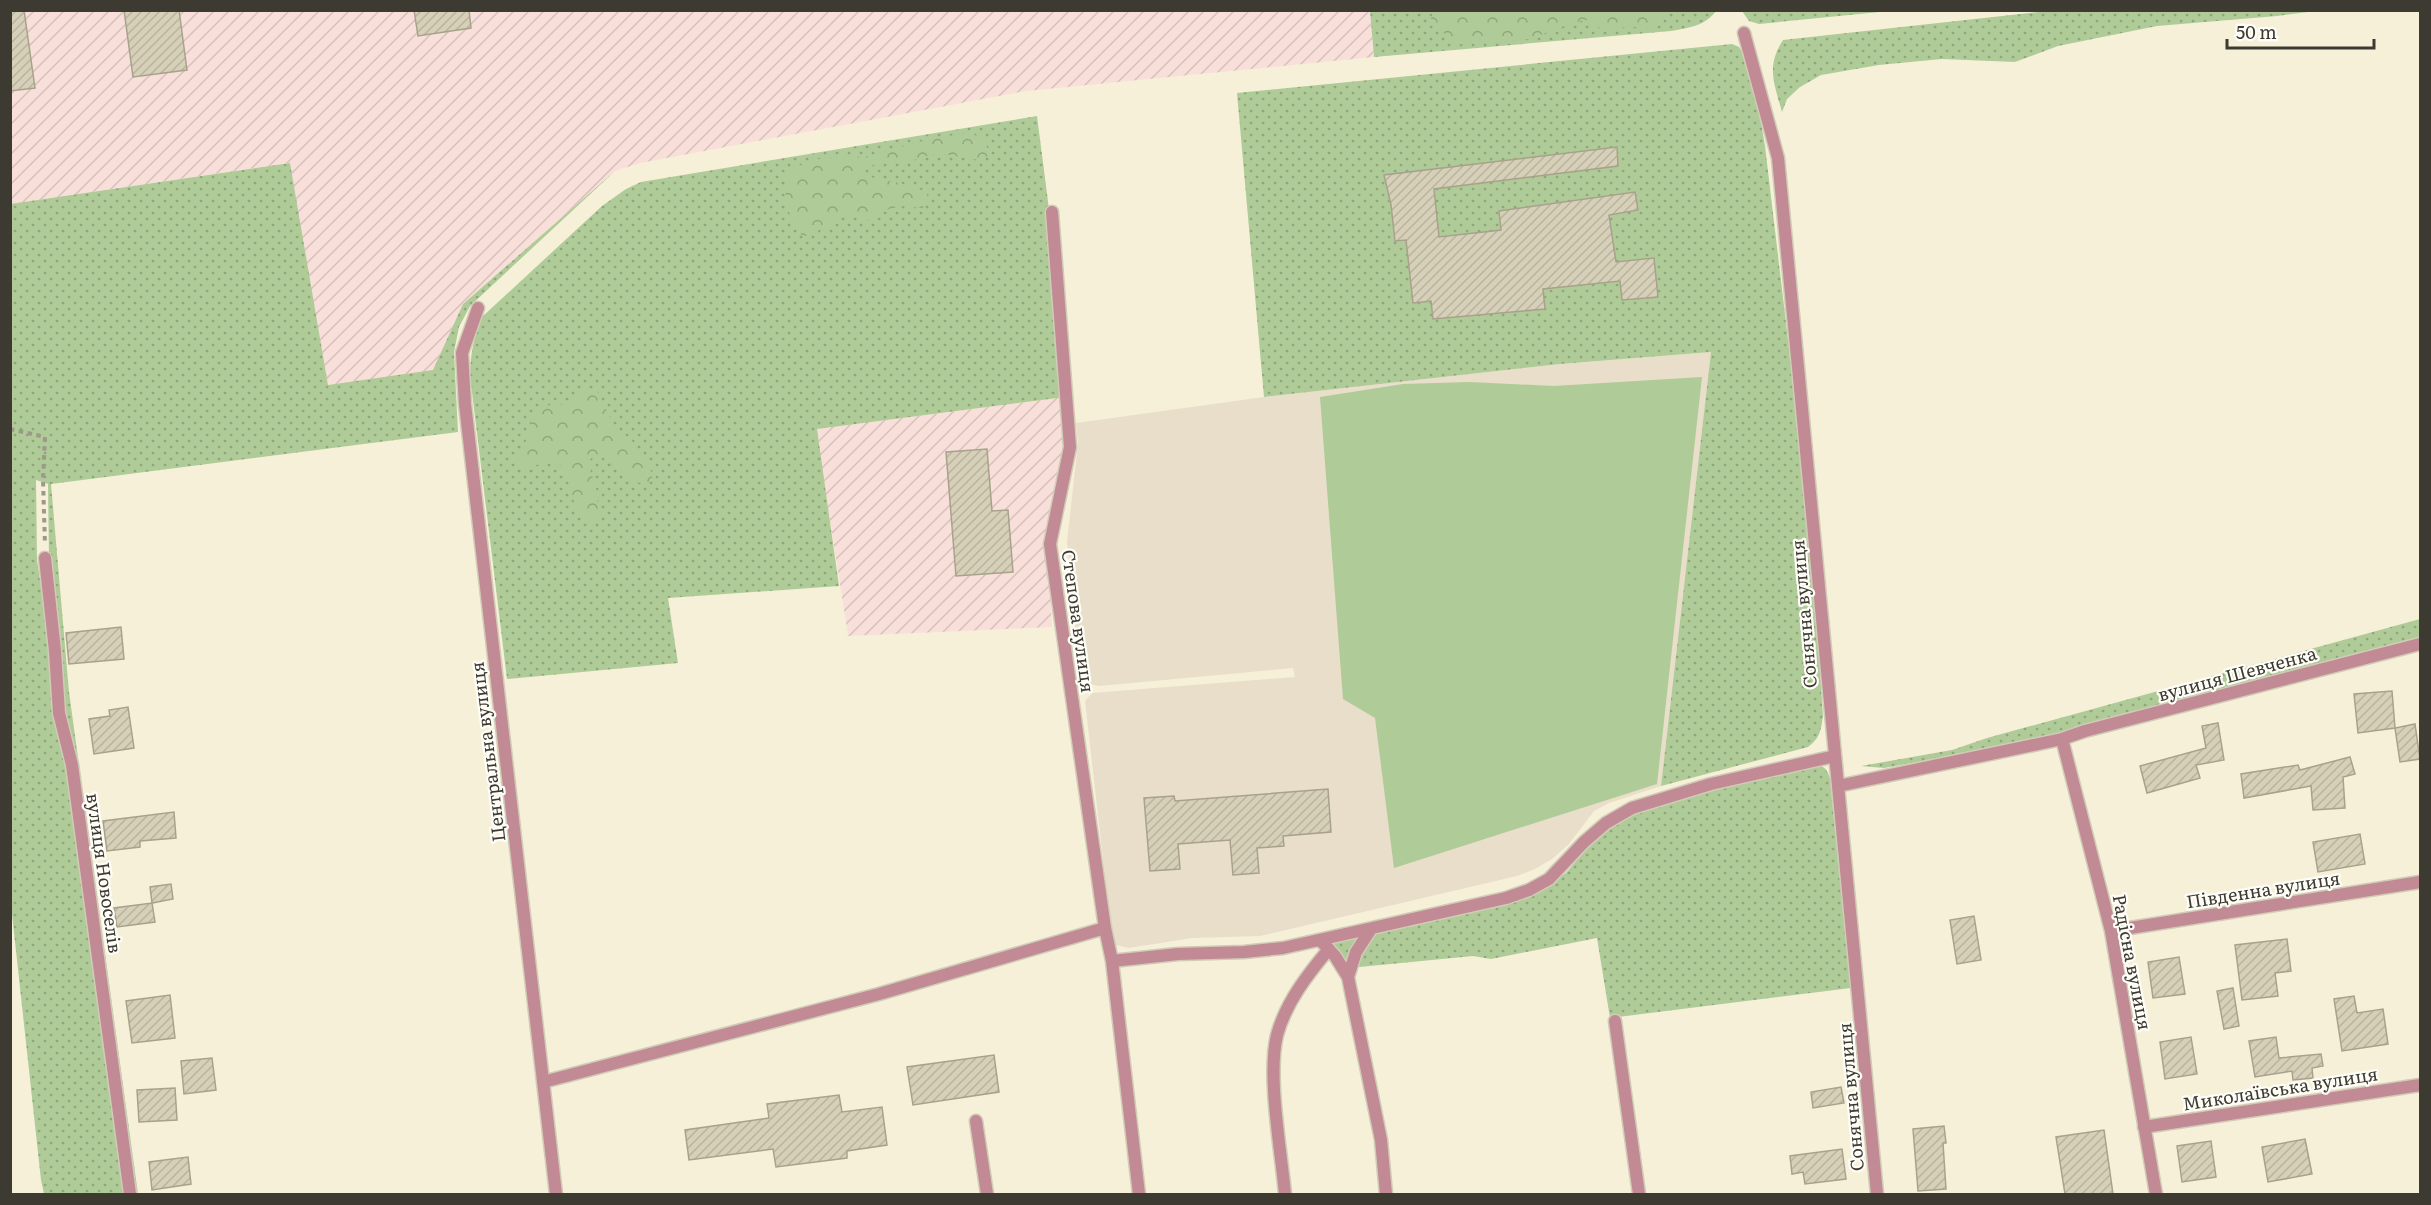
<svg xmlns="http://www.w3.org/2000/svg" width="2431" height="1205" font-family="Literata,serif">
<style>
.industrial{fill:url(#industrial-furrows)}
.education{fill:#e8deca}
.grass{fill:url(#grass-dots)}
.forest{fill:url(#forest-crowns)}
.pitch{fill:#afcb97}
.building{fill:url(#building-hatch);stroke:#a8a28c;stroke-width:1.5}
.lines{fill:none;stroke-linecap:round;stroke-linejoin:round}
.street-casing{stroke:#d1ccb7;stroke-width:15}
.path{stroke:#9d9989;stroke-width:4;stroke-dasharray:4.5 4.5;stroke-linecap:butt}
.street{stroke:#c18a95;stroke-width:12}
.labels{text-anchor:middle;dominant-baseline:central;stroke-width:4.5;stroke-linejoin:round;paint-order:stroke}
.street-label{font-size:18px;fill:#3c3a31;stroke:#fefdf8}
</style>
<defs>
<pattern id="industrial-furrows" width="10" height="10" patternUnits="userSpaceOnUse" patternTransform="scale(1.5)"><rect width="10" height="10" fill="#f9dfd9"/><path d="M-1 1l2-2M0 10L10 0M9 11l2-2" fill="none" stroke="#d6c0bb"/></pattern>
<pattern id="grass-dots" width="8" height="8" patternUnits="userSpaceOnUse" patternTransform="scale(1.5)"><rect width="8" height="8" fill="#afcb97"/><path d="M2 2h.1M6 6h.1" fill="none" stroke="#90a67c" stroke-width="1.8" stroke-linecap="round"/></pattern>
<pattern id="forest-crowns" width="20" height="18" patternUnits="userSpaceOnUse" patternTransform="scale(1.5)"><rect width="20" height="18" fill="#afcb97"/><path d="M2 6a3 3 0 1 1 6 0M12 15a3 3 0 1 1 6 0" fill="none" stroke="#90a67c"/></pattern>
<pattern id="building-hatch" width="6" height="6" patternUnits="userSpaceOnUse" patternTransform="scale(1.5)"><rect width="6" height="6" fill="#d6d0b8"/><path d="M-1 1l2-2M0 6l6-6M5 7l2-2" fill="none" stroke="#b9b39f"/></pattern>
</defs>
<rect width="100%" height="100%" fill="#f6f0d8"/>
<!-- industrial -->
<path class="industrial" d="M1370 10 1374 57 1026 91 640 163 615 171 463 304 433 371 328 385 289 163 11 204 10 11Z
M1064 397 1068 447 1048 542 1052 627 848 636 816 429Z"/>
<!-- education -->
<path class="education" d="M1711 352 1661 786 1609 803 1594 811 1569 844 1552 859 1535 869 1517 876 1260 936 1192 938 1129 948 1116 945 1112 938 1085 701 1092 693 1295 677 1293 668 1099 686 1085 683 1080 678 1067 542 1078 443 1076 423 1264 397 1560 364Z"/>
<!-- grass -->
<path class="grass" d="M2057 10 2316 11 2277 16 2157 26 2058 46 2015 62 1942 59 1879 65 1821 75 1800 87 1787 99 1782 112C1774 83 1766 66 1783 40Z
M1370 11H1716C1705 26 1688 28 1671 31L1374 57Z
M1742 11V10L1890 11 1759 24 1749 21Z
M1732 44 1739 47 1743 53 1758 105 1765 146 1810 525 1823 716C1821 730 1820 738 1808 747L1661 786 1711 352 1560 364 1264 397 1237 93Z
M1037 116 1073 396 817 429 839 586 668 598 678 663 507 679 470 376C470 354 474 337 482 317L602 206 626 189 641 182Z
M290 163 328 385 433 370 463 304 615 171 470 306 459 327 454 352 458 432 51 484 69 692 138 1194H135L63 713 49 559 48 484 36 480 37 560 51 651 53 712 66 765 124 1194H44L41 1180 10 896V204Z
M2420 619V640L2031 742 1884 768 1861 766 1952 750 1987 738Z
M1810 764C1822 765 1826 766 1830 778L1851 988 1610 1018 1597 938 1491 959 1473 956 1339 969 1331 945 1335 941 1548 885 1566 873 1607 825 1630 811Z"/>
<!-- forest -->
<path class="forest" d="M1438 10H1668V11L1664 20 1646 29 1629 26 1606 32 1587 20 1575 22 1530 39 1453 45 1448 43C1447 32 1442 31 1433 27L1431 18 1433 13Z
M970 133C981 137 986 141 989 153L985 159 979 160 937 153 907 162 873 165 865 170V175C886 183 908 181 927 193L928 204 922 208 901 206 889 209 865 221 845 213 832 225 819 230 815 235 803 236 794 227 785 201 787 176 799 166 815 159 869 156 933 138Z
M585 387 597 391 616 429 631 439 648 465 652 473V481C629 491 614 462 596 453L588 462 597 492 599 518 590 523C568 512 575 479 558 463L552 461 525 468 517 459 528 436 532 414 538 406 565 404Z"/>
<!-- pitch -->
<path class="pitch" d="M1702 377 1657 784 1394 868 1375 718 1343 699 1320 397 1403 384 1469 382 1554 386Z"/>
<!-- building -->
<path class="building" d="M10 10H24L35 88 10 91Z
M124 10H179L187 70 133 77Z
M414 10H469L471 28 418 36Z
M1617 147 1618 166 1434 189 1439 237 1501 230 1499 211 1635 192 1638 210 1609 215 1616 262 1654 258 1658 297 1622 300 1620 281 1543 289 1545 309 1433 319 1431 301 1413 303 1406 240 1395 241 1391 205 1384 175Z
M987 449 992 511 1008 510 1013 572 956 576 946 452Z
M121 627 124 659 69 664 66 633Z
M2392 691 2395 728 2358 733 2354 694Z
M128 707 134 748 94 754 89 719 110 716 109 710Z
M2218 723 2224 760 2196 765 2200 778 2147 793 2140 766 2206 748 2202 726Z
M2415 724 2420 759 2400 762 2395 728Z
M2350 757 2355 774 2343 777 2345 808 2313 810 2311 786 2244 798 2241 774 2298 765 2300 770Z
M1328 789 1331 832 1283 836 1284 846 1257 848 1259 873 1233 875 1230 840 1178 844 1180 869 1150 871 1144 798 1174 796 1175 801Z
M174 812 176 838 140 841V847L107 851 103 821Z
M2360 834 2365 864 2318 872 2313 842Z
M171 884 173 899 152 903 150 887Z
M152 903 155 922 117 927 114 908Z
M1974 916 1981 960 1957 964 1950 920Z
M2287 939 2291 971 2275 973 2278 996 2242 1000 2235 945Z
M2179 957 2185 994 2153 998 2148 962Z
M2233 988 2239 1026 2224 1029 2217 991Z
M170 995 175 1038 132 1043 126 1001Z
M2354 996 2357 1013 2383 1009 2388 1044 2342 1051 2334 999Z
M2191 1037 2197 1074 2165 1079 2160 1042Z
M2276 1037 2279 1058 2321 1054 2323 1066 2312 1068 2313 1078 2293 1080 2292 1071 2255 1077 2249 1041Z
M994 1055 999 1092 913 1105 907 1067Z
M212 1058 216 1090 184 1094 181 1061Z
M1841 1087 1844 1103 1813 1108 1811 1092Z
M175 1088 177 1120 139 1122 137 1090Z
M839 1095 842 1112 882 1107 887 1145 847 1151V1158L776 1167 773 1149 689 1160 685 1130 769 1118 767 1104Z
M1944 1126 1946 1143H1943L1946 1189 1918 1191 1913 1129Z
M2104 1130 2113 1194H2065L2056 1137Z
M2305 1139 2312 1174 2268 1182 2262 1147Z
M2211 1141 2216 1177 2182 1182 2177 1146Z
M1842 1149 1846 1179 1805 1184 1803 1172 1792 1174 1790 1156Z
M188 1157 191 1184 152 1190 149 1162Z"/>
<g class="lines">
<!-- street casing -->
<g class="street-casing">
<path id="street" d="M1744 33 1778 158 1877 1194
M1052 212 1070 447 1050 544 1105 928 1112 961 1139 1194
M478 308 462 353 465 404 556 1194
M45 558 55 651 59 713 72 765 130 1194
M2062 739 2111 931 2156 1194
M1838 786 2062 739 2085 731 2420 644
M2111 931 2420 882
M1320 940 1335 956 1348 977 1381 1140 1386 1194
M1112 961 1178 954 1244 952 1283 948 1506 898 1529 890 1549 879 1584 842 1606 823 1632 808 1711 784 1835 756
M1348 977 1356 952 1371 929
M1615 1021 1639 1194
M543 1082 879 994 1105 928
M976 1121 987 1194
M2144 1127 2420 1085
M1285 1194C1281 1150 1267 1076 1277 1035 1286 1002 1308 974 1329 949"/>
</g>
<!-- path -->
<path class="path" d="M10 429 45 437 43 479 45 545"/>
<!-- street -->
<use href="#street" class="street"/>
</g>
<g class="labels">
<!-- street labels -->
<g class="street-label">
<text transform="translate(1803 614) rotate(-95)">Сонячна вулиця</text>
<text transform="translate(1079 621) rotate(82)">Степова вулиця</text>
<text transform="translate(2237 673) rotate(-15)">вулиця Шевченка</text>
<text transform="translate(487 752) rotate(-97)">Центральна вулиця</text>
<text transform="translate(105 873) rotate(82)">вулиця Новоселів</text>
<text transform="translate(2263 889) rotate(-9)">Південна вулиця</text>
<text transform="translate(2133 962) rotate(79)">Радісна вулиця</text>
<text transform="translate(2280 1088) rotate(-9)">Миколаївська вулиця</text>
<text transform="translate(1850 1097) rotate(-95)">Сонячна вулиця</text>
</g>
</g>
<!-- border -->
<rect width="2431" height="1205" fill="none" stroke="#3c3a31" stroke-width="24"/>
<!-- scale -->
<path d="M2227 39v9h147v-9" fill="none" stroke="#3c3a31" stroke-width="3"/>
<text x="2236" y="39" font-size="18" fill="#3c3a31" stroke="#fefdf8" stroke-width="4.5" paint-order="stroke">50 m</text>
</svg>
